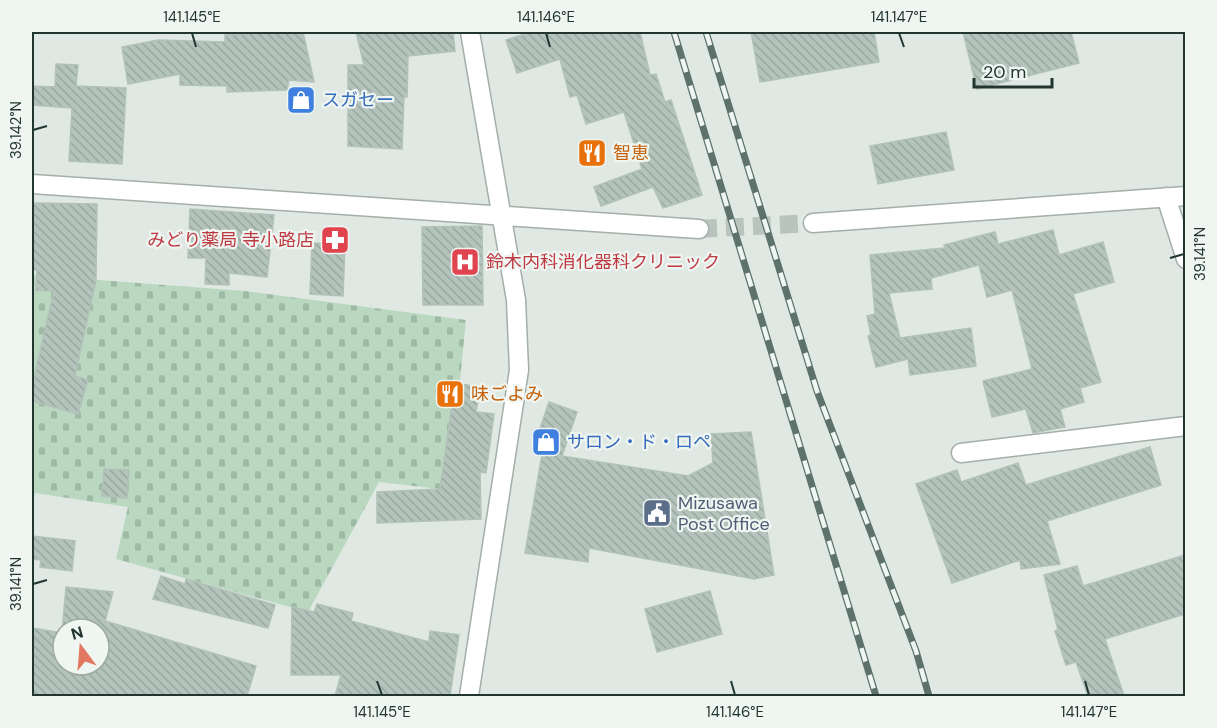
<svg xmlns="http://www.w3.org/2000/svg" width="1217" height="728" font-family="'DM Sans','Noto Sans JP',sans-serif">
<style>
.cemetery{fill:url(#cemetery-stones)}
.building{fill:url(#building-back-hatch);stroke:#b2c1ba;stroke-width:1.5;fill-rule:evenodd}
.lines{fill:none;stroke-linecap:round;stroke-linejoin:round}
.tertiary-tunnel{stroke:#b9c4bf;stroke-width:18;stroke-dasharray:18 9;stroke-linecap:butt}
.minor-casing{stroke:#a3afa9;stroke-width:21}
.tertiary-casing{stroke:#a3afa9;stroke-width:21}
.minor{stroke:#fff;stroke-width:18}
.tertiary{stroke:#fff;stroke-width:18}
.rail-casing{stroke:#5c726a;stroke-width:7}
.rail{stroke:#eff5f1;stroke-width:4.5;stroke-dasharray:14;stroke-linecap:butt}
.ticks{fill:none;stroke:#22362f;stroke-width:2}
.labels{text-anchor:middle;dominant-baseline:central;stroke-width:4.5;stroke-linejoin:round;paint-order:stroke}
.shop-label{font-size:18px;fill:#366cbe;stroke:#eff5f1;text-anchor:start}
.food-label{font-size:18px;fill:#c56008;stroke:#eff5f1;text-anchor:start}
.health-label{font-size:18px;fill:#be3a42;stroke:#eff5f1;text-anchor:end}
.service-label{font-size:18px;fill:#4e5e75;stroke:#eff5f1;text-anchor:start}
.neatline{fill:none;stroke:#22362f;stroke-width:2}
.ticks-label{font-size:15px;text-anchor:middle;fill:#22362f}
</style>
<defs>
<pattern id="cemetery-stones" width="16" height="16" patternUnits="userSpaceOnUse" patternTransform="scale(1.5)"><rect width="16" height="16" fill="#b9d8bf"/><path d="M2 7V4a2 2 0 0 1 4 0v3zM10 15v-3a2 2 0 0 1 4 0v3z" fill="#9fbaa4"/></pattern>
<pattern id="building-back-hatch" width="6" height="6" patternUnits="userSpaceOnUse" patternTransform="scale(1.5)"><rect width="6" height="6" fill="#b4c3bc"/><path d="M-1 5l2 2M0 0l6 6M5-1l2 2" fill="none" stroke="#9aa8a2"/></pattern>
</defs>
<rect width="100%" height="100%" fill="#dfe8e3"/>
<!-- cemetery -->
<path class="cemetery" d="M32 275 245 291 466 320 449 490 379 482 308 612 116 559 128 507 35 493 32 506Z"/>
<!-- building -->
<path class="building" d="M269 32H303L314 82 289 80 287 90 227 92V86L180 85V74L128 84 122 47 158 40 225 42V35Z
M356 32H453L455 51 408 56 407 97H404L402 149 348 146V65H364Z
M531 32H640L650 75 656 74 665 102 671 100 702 195 663 208 653 187 601 206 594 187 642 169 624 112 586 124 577 95 570 97 560 59 517 73 506 40Z
M751 32H874L879 62 760 82Z
M963 32H1071L1079 63 977 89Z
M56 64 78 65 76 86 126 88 122 164 69 161 72 108 32 105V86L55 87Z
M946 132 954 170 878 184 870 146Z
M32 203 97 204 96 280 75 376 88 380 78 414 32 401V386L54 291 36 290 37 270H32Z
M190 209 274 215 267 277 229 273V285L205 284 206 258H188Z
M482 226 483 305H423L422 227Z
M1053 230 1059 255 1103 242 1114 282 1073 294 1101 382 1080 388 1084 402 1060 409 1065 427 1033 433 1026 409 992 417 983 381 1032 369 1012 290 987 297 979 265 931 278 932 289 889 293 900 338 971 328 976 366 910 375 908 359 876 367 868 336 871 335 867 316 875 314 870 255 945 248 944 245 995 232 998 244Z
M312 243 345 244 343 296 310 294Z
M455 383 480 387 476 412 494 414 486 473 480 472 481 519 377 523V492L440 489Z
M549 402 577 412 562 456 688 476 713 463 711 434 751 432 774 575 754 579 589 548 588 562 525 553 544 443 536 440Z
M1150 447 1161 485 1047 521 1060 564 1021 569 1020 560 952 583 916 484 957 470 961 482 1018 463 1026 485Z
M104 469 129 470 127 498 102 496Z
M32 536 75 541 72 571 40 567 41 560 32 559Z
M1185 555V614L1105 639 1124 696H1088L1076 662 1066 665 1055 631 1058 630 1044 575 1077 566 1083 586Z
M161 576 185 584 186 579 275 605 268 628 153 599Z
M66 587 113 592 105 621 256 666 247 696H32V628L62 633ZM63 629H99V665H63Z
M710 591 722 634 657 652 645 609Z
M317 604 353 613 351 621 429 642 430 631 459 635 450 696H335L341 675H291L292 607 314 612Z"/>
<g class="lines">
<!-- tertiary-tunnel -->
<path class="tertiary-tunnel" d="M699 229 813 223"/>
<!-- minor casing -->
<g class="minor-casing">
<path id="minor" d="M961 453 1186 426"/>
</g>
<!-- tertiary casing -->
<g class="tertiary-casing">
<path id="tertiary" d="M32 184 699 229
M1166 197 1186 259
M813 223 1186 196
M469 696 519 370 516 300 470 32"/>
</g>
<!-- minor -->
<use href="#minor" class="minor"/>
<!-- tertiary -->
<use href="#tertiary" class="tertiary"/>
<!-- rail casing -->
<g class="rail-casing">
<path id="rail" d="M674 32 876 696
M706 32 817 391 916 651 929 696"/>
</g>
<!-- rail -->
<use href="#rail" class="rail"/>
</g>
<!-- ticks -->
<path class="ticks" d="M192 33 196 47M546 33 550 47M899 33 904 47M33 130 47 126M1170 258 1184 254M33 584 47 580M377 681 382 695M731 681 735 695M1085 681 1089 695"/>
<!-- icons -->
<defs>
<g id="shop-square" transform="scale(1.5)"><rect x="-9" y="-9" width="18" height="18" rx="4" fill="#3f7fe0" stroke="#eff5f1"/><path d="M-5-2.5h2.3a2.7 3.5 0 0 1 5.4 0H5L5.5 6h-11ZM-1.5-2.5h3a1.5 2.3 0 0 0-3 0Z" fill="#fff"/></g>
<g id="restaurant-square" transform="scale(1.5)"><rect x="-9" y="-9" width="18" height="18" rx="4" fill="#e8710a" stroke="#eff5f1"/><path d="M-5-6h1v4h1v-4h1v4h1v-4h1v5L-1.5 .5V6h-2V.5L-5-1ZM5-6V6H3V1.5H1.5Q1.5-4 5-6Z" fill="#fff"/></g>
<g id="pharmacy-square" transform="scale(1.5)"><rect x="-9" y="-9" width="18" height="18" rx="4" fill="#e0444e" stroke="#eff5f1"/><path d="M-2-6h4v4h4v4h-4v4h-4v-4h-4v-4h4Z" fill="#fff"/></g>
<g id="hospital-square" transform="scale(1.5)"><rect x="-9" y="-9" width="18" height="18" rx="4" fill="#e0444e" stroke="#eff5f1"/><path d="M-5-5h3v3.5h4V-5h3V5h-3V1.5h-4V5h-3Z" fill="#fff"/></g>
<g id="civic-square" transform="scale(1.5)"><rect x="-9" y="-9" width="18" height="18" rx="4" fill="#5c6f8a" stroke="#eff5f1"/><path d="M-.6-6.5H3V-4.5H.6V-3L4-1V1h2V6H-6V1h2V-1L-.6-3ZM-1.2 2.5V6h2.4V2.5Z" fill="#fff"/></g>
</defs>
<g fill-rule="evenodd">
<use href="#shop-square" x="301" y="100"/>
<use href="#restaurant-square" x="592" y="153"/>
<use href="#pharmacy-square" x="335" y="240"/>
<use href="#hospital-square" x="465" y="262"/>
<use href="#restaurant-square" x="450" y="394"/>
<use href="#shop-square" x="546" y="442"/>
<use href="#civic-square" x="657" y="513"/>
</g>
<g class="labels">
<!-- shop labels -->
<g class="shop-label">
<text x="322" y="100">スガセー</text>
<text x="567" y="442">サロン・ド・ロペ</text>
</g>
<!-- food labels -->
<g class="food-label">
<text x="613" y="153">智恵</text>
<text x="471" y="394">味ごよみ</text>
</g>
<!-- health labels -->
<g class="health-label">
<text x="314" y="240">みどり薬局 寺小路店</text>
<text x="486" y="262" text-anchor="start">鈴木内科消化器科クリニック</text>
</g>
<!-- service labels -->
<g class="service-label">
<text x="678" y="503">Mizusawa<tspan x="678" dy="21">Post Office</tspan></text>
</g>
</g>
<!-- border -->
<rect width="1217" height="728" fill="none" stroke="#eff5f1" stroke-width="66"/>
<!-- north arrow -->
<g transform="translate(81 647) rotate(344)"><circle r="28" fill="#eff5f1" stroke="#9da9a3" stroke-width="1.5"/>
<path d="M0-4.5L10 22L0 15L-10 22Z" fill="#e37862"/>
<text y="-9" font-size="16" font-weight="bold" text-anchor="middle" fill="#22362f">N</text>
</g>
<!-- scale -->
<path d="M974 78v9h78v-9" fill="none" stroke="#22362f" stroke-width="3"/>
<text x="983" y="78" font-size="18" fill="#22362f" stroke="#eff5f1" stroke-width="4.5" paint-order="stroke">20 m</text>
<rect x="33" y="33" width="1151" height="662" class="neatline"/>
<g class="ticks-label">
<text x="192" y="22">141.145°E</text>
<text x="546" y="22">141.146°E</text>
<text x="899" y="22">141.147°E</text>
<text transform="translate(16 130) rotate(-90)" y="5">39.142°N</text>
<text transform="translate(1200 254) rotate(-90)" y="5">39.141°N</text>
<text transform="translate(16 584) rotate(-90)" y="5">39.141°N</text>
<text x="382" y="717">141.145°E</text>
<text x="735" y="717">141.146°E</text>
<text x="1089" y="717">141.147°E</text>
</g>
</svg>
